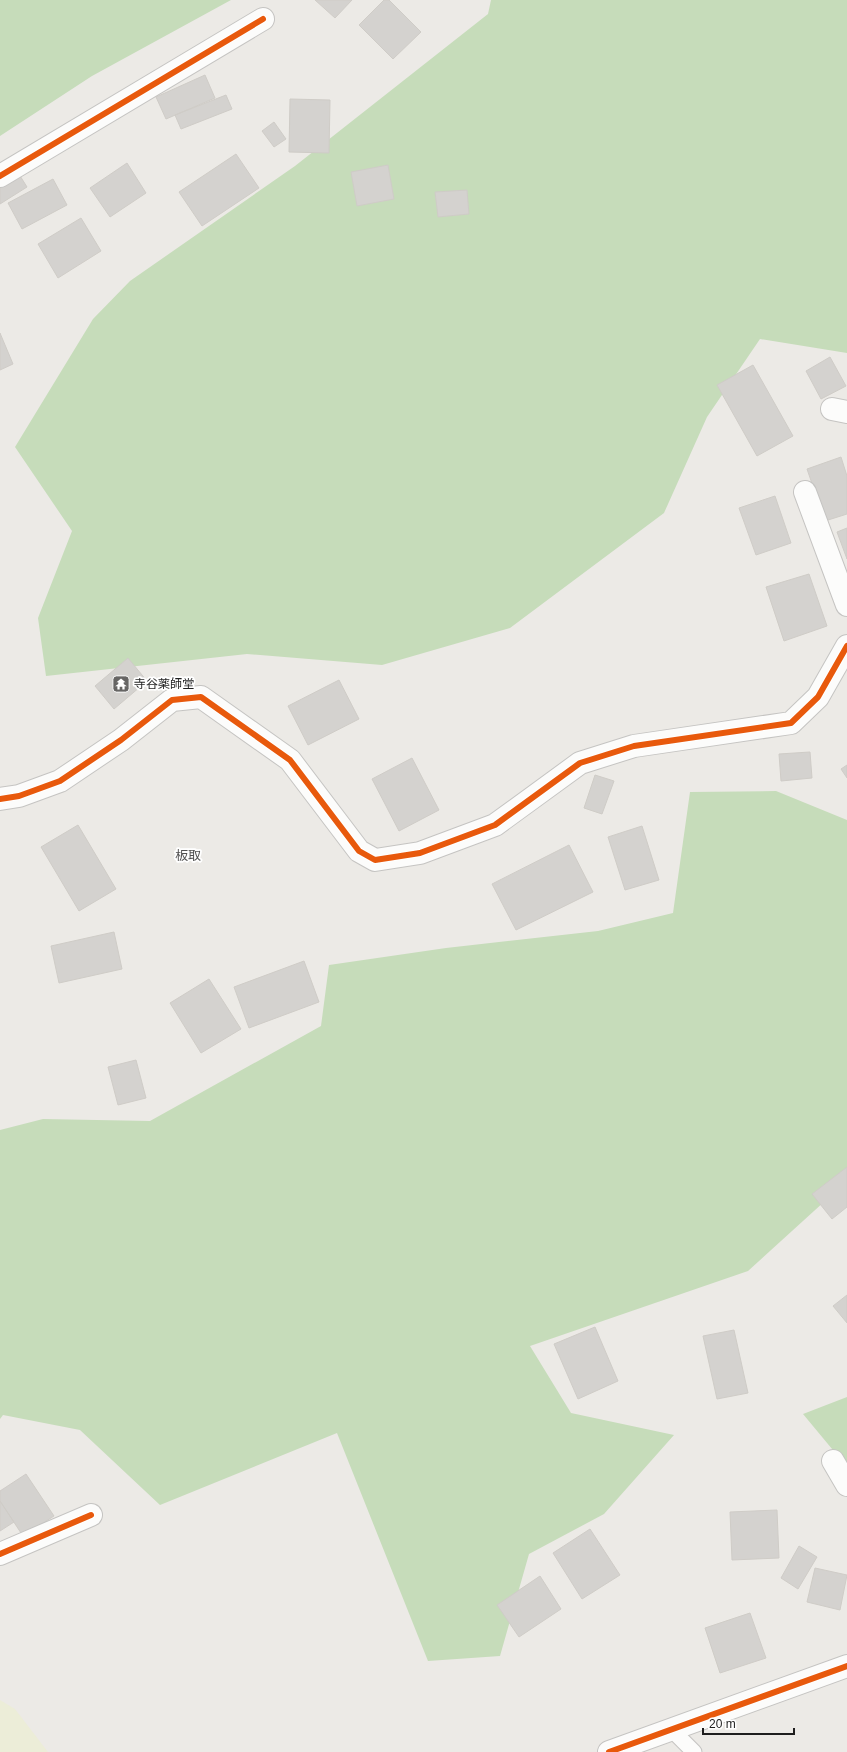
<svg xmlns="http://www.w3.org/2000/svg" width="847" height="1752" font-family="Helvetica,'Noto Sans JP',sans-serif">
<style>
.farmland{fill:#ecedd8}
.forest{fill:#c6dcba}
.building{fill:#d4d2cf;stroke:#cfccc7}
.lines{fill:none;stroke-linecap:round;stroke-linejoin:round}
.service-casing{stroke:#c5c4c2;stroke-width:17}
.minor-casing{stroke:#c5c4c2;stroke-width:24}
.service{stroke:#fcfcfb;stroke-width:15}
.minor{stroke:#fcfcfb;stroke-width:22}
.cycleway-casing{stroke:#fff;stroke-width:8}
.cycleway{stroke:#e8590c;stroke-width:6}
.labels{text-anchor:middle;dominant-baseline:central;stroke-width:3.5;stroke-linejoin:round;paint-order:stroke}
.poi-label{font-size:12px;fill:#1e1e1e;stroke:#fff;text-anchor:start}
.neighbourhood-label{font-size:13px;fill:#515151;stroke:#fff}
</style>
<rect width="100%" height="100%" fill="#eceae6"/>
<!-- farmland -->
<path class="farmland" d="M0 1700 15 1709 48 1752H0Z"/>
<!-- forest -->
<path class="forest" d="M0 0H231L92 76 0 136Z
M491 0H847V353L760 339 707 417 664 513 510 628 382 665 247 654 46 676 38 618 72 531 15 447 93 319 130 281 295 166 488 14Z
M776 791 847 820V1181L748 1271 530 1346 571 1413 674 1435 604 1514 529 1554 500 1656 428 1661 337 1433 160 1505 80 1430 3 1415 0 1419V1130L43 1119 150 1121 321 1026 329 965 446 948 598 931 673 913 690 792Z
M847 1397V1467L803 1414Z"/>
<!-- building -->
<path class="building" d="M315 0H352L335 18Z
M384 0H389L421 32 393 59 359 25Z
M205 75 215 98 166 119 156 97Z
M226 95 232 109 181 129 175 115Z
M290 99 330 100 329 153 289 152Z
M274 122 286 139 274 147 262 131Z
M236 154 259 188 202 226 179 192Z
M127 163 146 193 110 217 90 188Z
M388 165 394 199 357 206 351 172Z
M17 171 27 187 0 204V182Z
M53 179 67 205 22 229 8 203Z
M467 190 469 214 438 217 435 192Z
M81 218 101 251 58 278 38 244Z
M0 333 13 364 0 370Z
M830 357 846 386 821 399 806 371Z
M753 365 793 436 757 456 717 385Z
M841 457 847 476V514L825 521 807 469Z
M775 496 791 543 756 555 739 508Z
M847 528V559L837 532Z
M809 574 827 626 784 641 766 587Z
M128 658 147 681 114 709 95 686Z
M339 680 359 719 308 745 288 706Z
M810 752 812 778 781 781 779 754Z
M412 758 439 810 399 831 372 779Z
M847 765V778L841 769Z
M595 775 614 781 602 814 584 808Z
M78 825 116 889 79 911 41 847Z
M642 826 659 880 625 890 608 837Z
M569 845 593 892 516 930 492 884Z
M114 932 122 969 59 983 51 946Z
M304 961 319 1002 249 1028 234 987Z
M209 979 241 1029 201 1053 170 1003Z
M136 1060 146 1098 118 1105 108 1067Z
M847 1167V1207L832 1219 812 1194Z
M847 1295V1323L833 1306Z
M595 1327 618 1381 578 1399 554 1344Z
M734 1330 748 1393 717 1399 703 1336Z
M26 1474 54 1516 23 1536 0 1501V1491Z
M0 1501 14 1522 0 1531Z
M777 1510 779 1558 732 1560 730 1512Z
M590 1529 620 1575 582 1599 553 1553Z
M799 1546 817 1557 798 1589 781 1578Z
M815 1568 847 1575 840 1610 807 1602Z
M540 1576 561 1609 519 1637 497 1605Z
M750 1613 766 1658 720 1673 705 1628Z"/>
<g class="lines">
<!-- service casing -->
<g class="service-casing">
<path id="service" d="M671 1729 694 1752"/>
</g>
<!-- minor casing -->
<g class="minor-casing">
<path id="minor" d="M0 176 263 19
M832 409 847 412
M805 492 847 605
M0 799 19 796 60 781 121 740 172 700 201 697 290 760 359 851 375 860 420 853 495 825 580 763 634 746 791 723 818 697 847 646
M833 1461 847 1485
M0 1554 91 1515
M609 1752 847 1666"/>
</g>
<!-- service -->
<use href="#service" class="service"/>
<!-- minor -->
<use href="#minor" class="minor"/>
<!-- cycleway casing -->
<g class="cycleway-casing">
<path id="cycleway" d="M0 176 263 19
M0 799 19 796 60 781 121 740 172 700 201 697 290 760 359 851 375 860 420 853 495 825 580 763 634 746 791 723 818 697 847 646
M0 1554 91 1515
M609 1752 847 1666"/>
</g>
<!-- cycleway -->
<use href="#cycleway" class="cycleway"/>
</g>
<!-- icons -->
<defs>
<g id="temple-square" transform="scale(0.9)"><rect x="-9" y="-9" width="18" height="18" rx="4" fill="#666564" stroke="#fff"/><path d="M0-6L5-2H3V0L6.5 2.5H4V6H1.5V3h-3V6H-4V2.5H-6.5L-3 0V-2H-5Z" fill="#fff"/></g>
</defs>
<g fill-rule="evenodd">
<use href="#temple-square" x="121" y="684"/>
</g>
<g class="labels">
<!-- poi labels -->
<g class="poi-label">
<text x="134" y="684">寺谷薬師堂</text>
</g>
<!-- neighbourhood labels -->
<g class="neighbourhood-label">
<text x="188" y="855">板取</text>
</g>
</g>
<!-- scale -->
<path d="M703 1728v6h91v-6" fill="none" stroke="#1e1e1e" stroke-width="2"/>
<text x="709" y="1728" font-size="12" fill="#1e1e1e" stroke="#ffffff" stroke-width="3" paint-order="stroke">20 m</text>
</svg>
